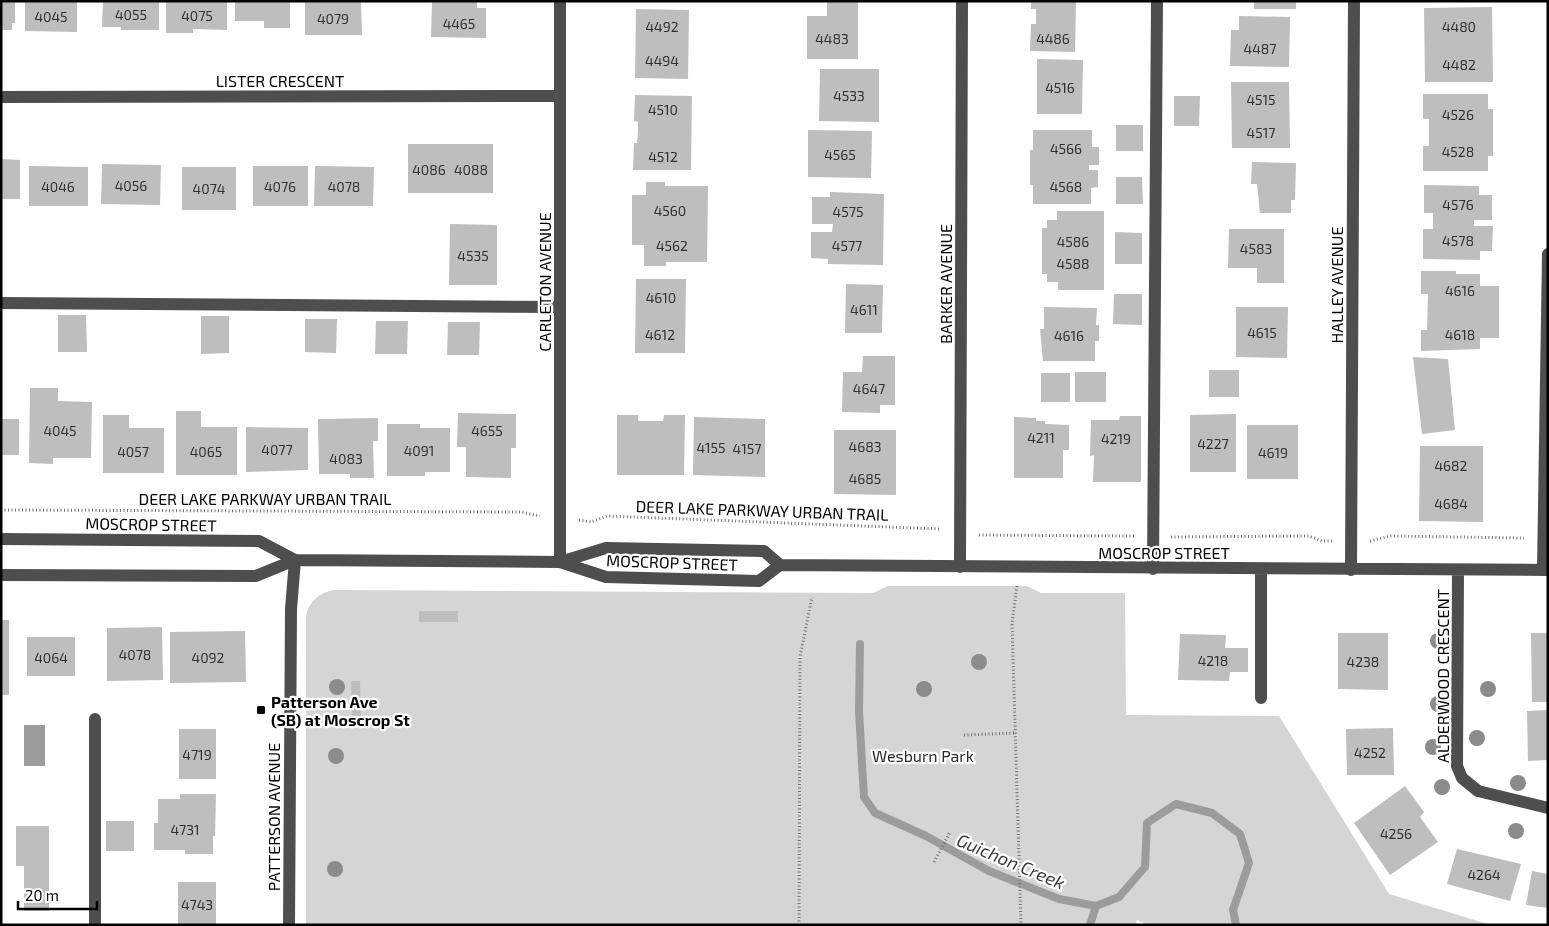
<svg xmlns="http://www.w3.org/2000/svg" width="1549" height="926" font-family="'Exo 2',sans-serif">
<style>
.green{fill:#d5d5d5}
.water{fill:#9c9c9c}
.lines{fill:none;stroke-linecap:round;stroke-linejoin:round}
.stream{stroke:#9c9c9c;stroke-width:8}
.building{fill:#bebebe}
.path{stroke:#707070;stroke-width:3;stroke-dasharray:1 2.5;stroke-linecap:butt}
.minor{stroke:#4e4e4e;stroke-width:12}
.tree{fill:#8b8b8b}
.poi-dot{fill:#000;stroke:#fff;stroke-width:2}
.labels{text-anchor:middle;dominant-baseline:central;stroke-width:4.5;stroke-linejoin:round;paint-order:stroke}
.number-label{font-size:14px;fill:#303030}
.street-label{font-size:16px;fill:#000;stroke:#fff}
.poi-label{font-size:16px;font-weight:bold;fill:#000;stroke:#fff;text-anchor:start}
.park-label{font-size:16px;fill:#2c2c2c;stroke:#fff}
.water-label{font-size:18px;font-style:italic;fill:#3d3d3d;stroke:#fff}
</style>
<rect width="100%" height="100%" fill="#fff"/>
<!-- green -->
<path class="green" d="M888 586H1027L1041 593H1125L1126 715 1279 716 1389 894 1491 925H1148L1137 920 1135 925H306V615C309 602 319 593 333 590L873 593Z"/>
<!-- water -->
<path class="water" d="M24 725H45V766H24Z"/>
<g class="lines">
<!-- stream -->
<path class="stream" d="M860 644 859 711 864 797 875 813 926 836 989 871 1059 899 1096 906 1119 897 1145 867 1147 823 1176 804 1212 813 1240 834 1249 863 1233 910 1236 925
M1090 925 1096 906"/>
</g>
<!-- building -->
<path class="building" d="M1 1H15V23H12V30H1Z
M25 1H77V32L25 31Z
M103 1H159V30H121V27H102Z
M166 1H227V30L193 29V33H166Z
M235 1H290V28H264V21H235Z
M305 1H361L362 35H305Z
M432 1H477V8H486V38L431 37Z
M827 1H858V59H807V16H827Z
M1031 1H1076L1075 52 1030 51 1031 24H1036V9H1031Z
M1254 1H1296V9H1254Z
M1492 7 1493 82H1425L1424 8Z
M636 9 689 10 688 79 635 78Z
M1239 16 1290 17 1289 67 1230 66 1231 30H1239Z
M1037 59 1083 60 1082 114H1037Z
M820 69H879V122L819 121Z
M1231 82H1289L1290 148H1232Z
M1423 94H1488V109H1493V156H1488V171H1423V146H1429V119H1423Z
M635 95 692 96 691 170H633L634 143H637L638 131V122L634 121Z
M1174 96H1200L1199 126H1174Z
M1116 125H1143V151H1116Z
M808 130 872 131 871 178 808 177Z
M1033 130H1092V147H1099V165H1089V170H1098V187L1091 188V204H1033V185H1030V150H1033Z
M408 144H493V193H408Z
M1 159 20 160V199H1Z
M1252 162 1296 163 1295 200H1291V213H1260L1257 184H1251Z
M102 164 161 165 160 205 101 204Z
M29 166 88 167V206H29Z
M253 166H308V206H253Z
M315 166 374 167 373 206H314Z
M182 167H236V210H182Z
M1116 177H1142L1143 204H1116Z
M646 182H665V186H708L707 262H666V266H644V245H632V195H646Z
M1424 185 1479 186V195H1492V220H1474V226H1493L1492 251H1480V260L1423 259V229H1433V213H1424Z
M830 192 884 194 883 265 828 264V259L811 258V232H832L833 224H812V197H830Z
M1057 211H1104V290H1058V282H1047V274H1042V228H1047V220H1057Z
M450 224 497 225V285H449Z
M1229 229H1284V283H1257V268H1228Z
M1115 232 1142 233V264H1115Z
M1421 271H1456V274H1480V286H1499V338H1480V349L1421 351V330H1427L1428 294H1421Z
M636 279H686L685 353H635Z
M846 284 883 285 882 333H845Z
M1114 294H1142V325L1113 324Z
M1044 307 1097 308 1096 325H1099V341H1095V361H1043L1040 329H1044Z
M1236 307H1288L1287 358 1236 357Z
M58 315H86L87 352H58Z
M201 316H229V353L201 354Z
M305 319H337L336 353 305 352Z
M376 321H408L407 354H375Z
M448 322H480L479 355H447Z
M863 356H895V405H880V413L842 412 843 372H862Z
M1413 357 1448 359 1455 430 1422 434Z
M1209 370H1239V397H1209Z
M1075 372H1106V402H1075Z
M1041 373H1070V402H1041Z
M30 388H58V401L92 402 91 458H53V464L29 463Z
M176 411H201V427H237V475H176Z
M458 413 516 414V448H511V478L466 477V447H457Z
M1236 414V472H1190V415Z
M103 415H129V428H164V473H103Z
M617 415H638V421H663L664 415H685L684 475H617Z
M1120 416H1141V482H1093L1094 455 1090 456 1091 420H1119Z
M694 417 765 419V477L693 475Z
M1014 417 1036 418V421H1045V424L1069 425V450H1063V478H1014Z
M378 418V441H373L374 478H350V474H319L318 419Z
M1 419H19V455H1Z
M387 424H420V428H450V472H425V476H387Z
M1247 425H1298V479H1247Z
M246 427 308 428V470L246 472Z
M834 430H896V495L834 494Z
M1420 446H1483V522L1419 521Z
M419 611H458V622H419Z
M1 620H9V695H1Z
M162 627 163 680 107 681V628Z
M245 631 246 682 170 683V632Z
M1338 633H1388V690L1338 689Z
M1531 633H1548V702H1532Z
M1180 634 1226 635 1225 648H1248V672H1230L1229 681 1178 680Z
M27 637H75V676H27Z
M351 681H360L361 718H352Z
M1548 710V760L1528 761 1527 711Z
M1393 728 1394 775H1347L1346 729Z
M179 729H216V779H179Z
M1405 786 1424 812 1420 817 1438 842 1390 875 1354 823Z
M180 794H216L215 836H213V854H185V850H154V823H158V799H180Z
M106 821H134V851H106Z
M16 826H49V911H24V866H16Z
M1457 849 1521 864 1510 901 1447 884Z
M1532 871 1548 874V908L1526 905Z
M178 882H216V925H178Z"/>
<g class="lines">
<!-- path -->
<path class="path" d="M1 510 521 512 540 516
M579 520 591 522 607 516 941 529
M979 535 1135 536
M1171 537 1309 536 1322 541H1332
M1370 541 1390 536 1524 538
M1017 586 1012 623 1021 925
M964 735 1015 733
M934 862 950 832
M799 925 800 657 812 597"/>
<!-- minor -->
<path class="minor" d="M1 97 560 96
M1 303 560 307
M1 539 259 541 295 560
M560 562 606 577 759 581 780 565 1548 570
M560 562V1
M960 567 962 1
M1153 569 1157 1
M1261 569V698
M1351 570 1354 1
M1458 570 1457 766 1462 778 1478 791 1548 808
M1543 570 1548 254
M1 575 256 576 295 560 560 562 606 548 764 551 780 565
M95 925V719
M289 925 291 609 295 560"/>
</g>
<!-- trees -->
<g class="tree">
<circle cx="1438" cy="641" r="8"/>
<circle cx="979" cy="662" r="8"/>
<circle cx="337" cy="687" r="8"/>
<circle cx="924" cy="689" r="8"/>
<circle cx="1488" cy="689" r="8"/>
<circle cx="1438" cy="704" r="8"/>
<circle cx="1477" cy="738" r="8"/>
<circle cx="1433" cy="747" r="8"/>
<circle cx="336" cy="756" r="8"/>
<circle cx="1518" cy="783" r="8"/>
<circle cx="1442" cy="787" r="8"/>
<circle cx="1516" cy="831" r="8"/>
<circle cx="335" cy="869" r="8"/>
</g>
<!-- markers -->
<rect class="poi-dot" x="256" y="705" width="10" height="10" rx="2.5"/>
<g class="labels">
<!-- number labels -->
<g class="number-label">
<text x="131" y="14">4055</text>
<text x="197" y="15">4075</text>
<text x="51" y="16">4045</text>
<text x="333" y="18">4079</text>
<text x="459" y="23">4465</text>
<text x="662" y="26">4492</text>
<text x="1459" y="26">4480</text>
<text x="832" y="38">4483</text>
<text x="1053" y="38">4486</text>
<text x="1260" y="48">4487</text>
<text x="662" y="60">4494</text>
<text x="1459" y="64">4482</text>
<text x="1060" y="87">4516</text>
<text x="849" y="95">4533</text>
<text x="1261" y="99">4515</text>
<text x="663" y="109">4510</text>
<text x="1458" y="114">4526</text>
<text x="1261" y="132">4517</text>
<text x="1066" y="148">4566</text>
<text x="1458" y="151">4528</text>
<text x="840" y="154">4565</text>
<text x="663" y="156">4512</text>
<text x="429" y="169">4086</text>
<text x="471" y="169">4088</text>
<text x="131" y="185">4056</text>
<text x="58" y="186">4046</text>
<text x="280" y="186">4076</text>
<text x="344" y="186">4078</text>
<text x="1066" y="186">4568</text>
<text x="209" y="188">4074</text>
<text x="1458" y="204">4576</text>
<text x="670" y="210">4560</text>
<text x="848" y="211">4575</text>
<text x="1458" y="240">4578</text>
<text x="1073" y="241">4586</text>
<text x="672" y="245">4562</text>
<text x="847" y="245">4577</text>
<text x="1256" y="248">4583</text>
<text x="473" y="255">4535</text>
<text x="1073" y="263">4588</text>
<text x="1460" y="290">4616</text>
<text x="661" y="297">4610</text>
<text x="864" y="309">4611</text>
<text x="1262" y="332">4615</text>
<text x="660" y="334">4612</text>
<text x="1460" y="334">4618</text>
<text x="1069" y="335">4616</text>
<text x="869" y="388">4647</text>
<text x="60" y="430">4045</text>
<text x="487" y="430">4655</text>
<text x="1041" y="437">4211</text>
<text x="1116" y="438">4219</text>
<text x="1213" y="443">4227</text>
<text x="865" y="446">4683</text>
<text x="711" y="447">4155</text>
<text x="747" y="448">4157</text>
<text x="277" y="449">4077</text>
<text x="419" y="450">4091</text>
<text x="133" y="451">4057</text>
<text x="206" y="451">4065</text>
<text x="1273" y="452">4619</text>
<text x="346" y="458">4083</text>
<text x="1451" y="465">4682</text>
<text x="865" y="478">4685</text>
<text x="1451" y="503">4684</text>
<text x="135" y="654">4078</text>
<text x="51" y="657">4064</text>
<text x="208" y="657">4092</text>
<text x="1213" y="660">4218</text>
<text x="1363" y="661">4238</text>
<text x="1370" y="752">4252</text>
<text x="197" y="754">4719</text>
<text x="185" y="829">4731</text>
<text x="1396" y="833">4256</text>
<text x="1484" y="874">4264</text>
<text x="197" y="904">4743</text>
</g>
<!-- street labels -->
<g class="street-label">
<text x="280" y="80">LISTER CRESCENT</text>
<text transform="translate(544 282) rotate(-90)">CARLETON AVENUE</text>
<text transform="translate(945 284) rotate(-90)">BARKER AVENUE</text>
<text transform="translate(1336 285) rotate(-90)">HALLEY AVENUE</text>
<text x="265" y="498">DEER LAKE PARKWAY URBAN TRAIL</text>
<text transform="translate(762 510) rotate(2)">DEER LAKE PARKWAY URBAN TRAIL</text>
<text transform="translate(151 524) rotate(1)">MOSCROP STREET</text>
<text x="1164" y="552">MOSCROP STREET</text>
<text transform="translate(672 562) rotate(2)">MOSCROP STREET</text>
<text transform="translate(1442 676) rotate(-90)">ALDERWOOD CRESCENT</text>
<text transform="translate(273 817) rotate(-90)">PATTERSON AVENUE</text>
</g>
<!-- poi labels -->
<g class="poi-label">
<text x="271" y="701">Patterson Ave<tspan x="271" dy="18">(SB) at Moscrop St</tspan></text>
</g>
<!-- park labels -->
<g class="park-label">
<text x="923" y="755">Wesburn Park</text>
</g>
<!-- water labels -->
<g class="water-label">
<text transform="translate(1011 861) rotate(23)">Guichon Creek</text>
</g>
</g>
<!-- border -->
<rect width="1549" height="926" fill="none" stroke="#000000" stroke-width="5"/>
<!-- scale -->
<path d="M18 901v8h79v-8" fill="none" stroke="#000000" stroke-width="2.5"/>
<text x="25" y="901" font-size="15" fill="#000000" stroke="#ffffff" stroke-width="4" paint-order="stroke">20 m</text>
</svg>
